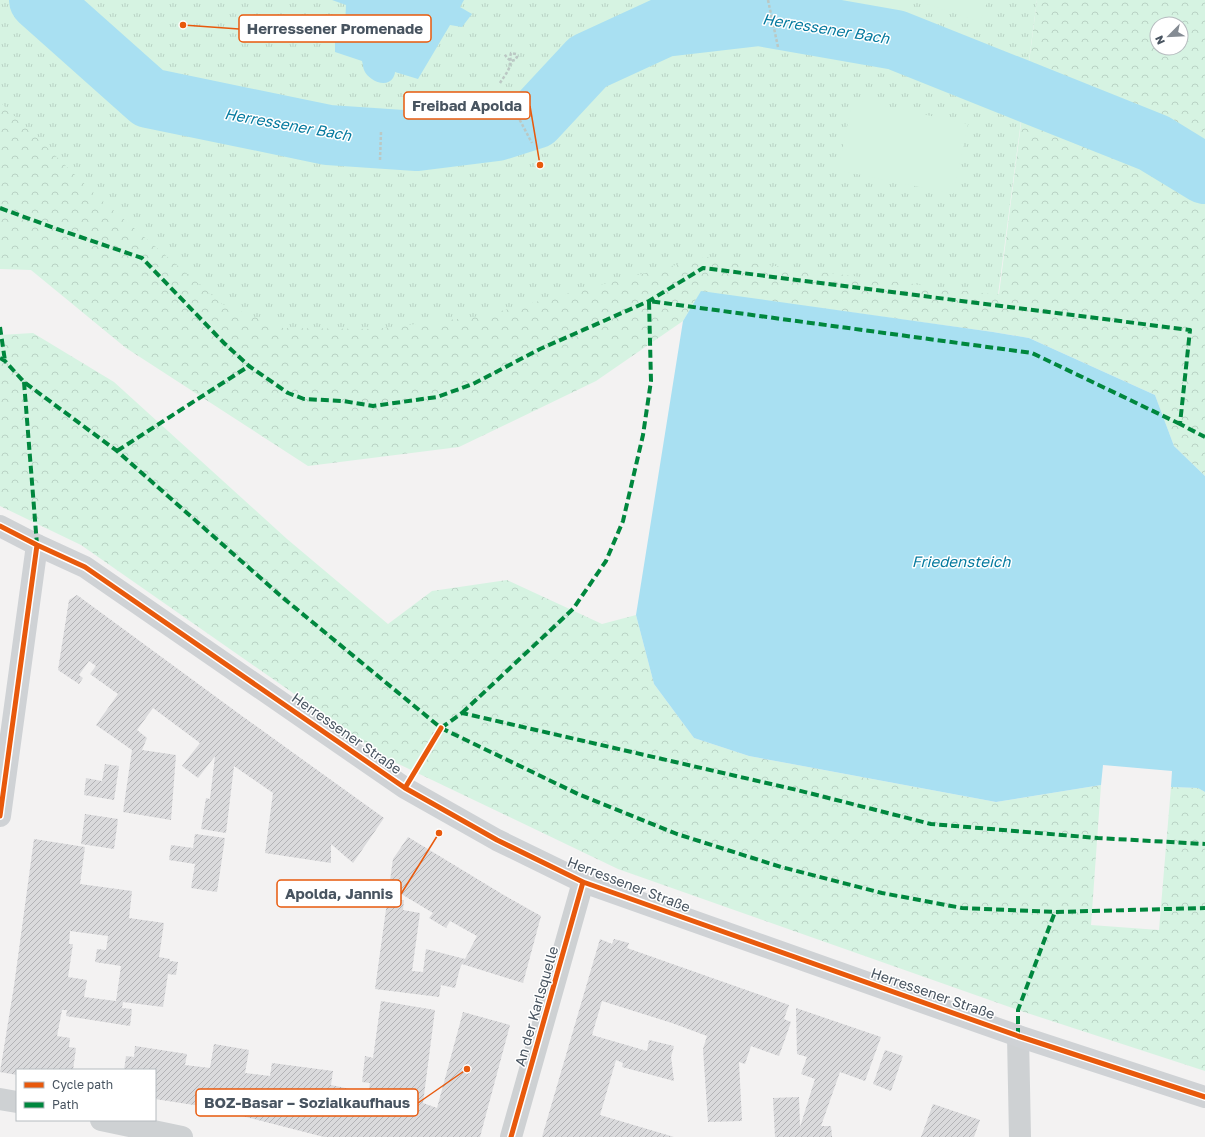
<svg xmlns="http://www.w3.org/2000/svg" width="1205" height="1137" font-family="'Golos Text',sans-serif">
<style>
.forest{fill:url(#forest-crowns);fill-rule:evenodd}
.park{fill:url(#park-tufts)}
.pitch{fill:#d6f3e2}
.water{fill:#a9e0f2}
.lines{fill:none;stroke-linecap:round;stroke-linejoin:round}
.river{stroke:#a9e0f2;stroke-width:60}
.building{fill:url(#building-hatch);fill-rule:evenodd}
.path{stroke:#bbc8c4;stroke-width:2.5;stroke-dasharray:3 2;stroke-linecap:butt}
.street{stroke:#ced1d3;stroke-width:22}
.secondary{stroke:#cfd2d5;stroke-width:22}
.quiet{stroke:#00873e;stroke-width:4;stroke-dasharray:8 4;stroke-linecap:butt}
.cycleway-casing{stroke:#fff;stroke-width:8}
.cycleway{stroke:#e8590c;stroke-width:5}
.labels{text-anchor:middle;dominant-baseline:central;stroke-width:3;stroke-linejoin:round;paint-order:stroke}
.street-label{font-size:14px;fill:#485460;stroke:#fff}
.water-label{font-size:15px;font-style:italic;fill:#057a9f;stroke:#fff}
.leader{fill:none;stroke:#e8590c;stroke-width:1.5}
.callout-dot{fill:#e8590c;stroke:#fff;stroke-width:1.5}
.callout{fill:#fff;stroke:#e8590c;stroke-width:1.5}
.callout-label{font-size:15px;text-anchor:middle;font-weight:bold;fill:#485460}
</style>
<defs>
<pattern id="forest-crowns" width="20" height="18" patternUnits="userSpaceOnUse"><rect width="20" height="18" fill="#d6f3e2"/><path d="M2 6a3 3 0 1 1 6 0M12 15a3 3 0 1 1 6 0" fill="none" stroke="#b9d2c4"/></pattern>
<pattern id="park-tufts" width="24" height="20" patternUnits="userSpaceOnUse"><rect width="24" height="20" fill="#d6f3e2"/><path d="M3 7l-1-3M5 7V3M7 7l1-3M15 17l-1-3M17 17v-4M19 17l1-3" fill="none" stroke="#b9d2c4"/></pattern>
<pattern id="building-hatch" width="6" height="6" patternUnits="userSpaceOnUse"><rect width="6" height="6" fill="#dadadc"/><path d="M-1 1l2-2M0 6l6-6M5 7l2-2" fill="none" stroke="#b3b3b6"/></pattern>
</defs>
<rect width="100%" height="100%" fill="#f3f2f2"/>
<!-- forest -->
<path class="forest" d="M0 0 999 294 1037 0H1205V476L1174 446 1155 395 1029 338 993 332 701 292 683 321 596 381 459 447 308 466 126 348 31 270 0 269ZM1157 24H1181V48H1157Z
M33 333 114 382 287 539 388 624 432 591 507 580 602 624 636 615 654 684 694 738 749 756 996 802 1101 785 1091 925 1159 930 1171 787 1198 788 1205 792V1071L1018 1010 618 869 386 758 81 545 0 506V335Z"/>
<!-- park -->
<path class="park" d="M0 0H1037L998 295 706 257 482 316 375 329 283 328 222 304 98 197 0 102Z"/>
<!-- pitch -->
<path class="pitch" d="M830 0H902L897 19Z
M915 0H988L980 22Z
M853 99 968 124 953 194 838 170Z"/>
<!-- water -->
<path class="water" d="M332 0H464L460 7 472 14 462 27 450 25 418 79 395 72C395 74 394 76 393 78 386 89 368 80 364 70 363 68 363 64 362 61L335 52V30L345 26 346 5Z
M701 291 993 332 1029 338 1155 395 1174 446 1205 476V792L1198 788 1171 787 1172 771 1103 765 1101 785 996 802 749 756 694 738 654 684 636 615 683 321Z"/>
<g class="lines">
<!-- river -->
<path class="river" d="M39 0 149 98 328 135 417 141 497 131 535 119 588 62 664 27 759 16 896 40 1154 143 1205 174"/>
</g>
<!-- building -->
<path class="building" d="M77 595 242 716 384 818 353 863 331 844V863L265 853 273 793 234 766 226 833 201 829 206 798 210 799 215 756 198 778 182 766 200 743 153 708 137 730 147 738 142 750 176 755 171 820 123 812 132 750 96 725 118 694 90 674 96 666 89 661 79 675 83 678 79 684 58 670 69 600Z
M105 764 119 766 114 800 84 795 86 778 102 781Z
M85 814 118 819 114 849 81 844Z
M195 834 225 838 217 892 191 888 195 864 169 860 171 845 193 848Z
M408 837 502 894 541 916 523 983 462 964 460 968 455 988 441 985 439 997 375 989 393 859ZM398 892 433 913 429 918 446 928 450 921 477 936 465 959 426 949 423 972 412 971 420 913 403 910 404 900H397Z
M34 839 85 847 80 884 132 891 129 918 164 923 159 957 170 959V961L178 962 176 975 168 974 163 1007 123 1002 122 1008 132 1009 130 1026 66 1016 67 1010H62L57 1036 70 1038 69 1047 76 1048 73 1070H17V1075L0 1072 14 986ZM70 931 108 936 106 950 97 949 95 962 121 966 116 1001 84 997 87 980 68 977 73 944H69Z
M600 939 612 944 614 939 629 943 627 948 789 1005 784 1019 791 1022 779 1056 751 1046 745 1064 739 1062 742 1121 708 1122 703 1049 707 1036 672 1023 602 1001 592 1035 647 1051 649 1040 674 1046 671 1057 674 1081 622 1067 623 1063 616 1060 600 1115 674 1137H542Z
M381 1001 435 1010 423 1103 437 1108 463 1012 510 1025 480 1137H324L238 1115 239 1112 155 1099V1070H124L126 1056 134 1057 135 1046 187 1054 185 1065 210 1068 214 1044 249 1050 245 1073 270 1076 272 1063 333 1071 331 1085 360 1091 357 1112 365 1114 370 1083 362 1082 365 1056 373 1058Z
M796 1008 881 1037 865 1081 840 1072 821 1126H831L832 1137H775L773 1098 799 1097 800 1127 815 1079 801 1074 807 1057 797 1054Z
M885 1050 903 1056 891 1091 873 1084Z
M933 1104 980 1120 974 1137H921Z"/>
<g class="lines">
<!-- path -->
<path class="path" d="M768 0 778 47
M500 83C505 75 513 66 510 57L511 53 516 54 517 57 515 60 511 61C508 59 506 57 504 53
M515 111 532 143
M380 160 381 132
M420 763 441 728"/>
<!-- street -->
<path class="street" d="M1018 1036 1020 1137
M0 1099 17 1102
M101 1120 182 1137
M511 1137 583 882"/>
<!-- secondary -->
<path class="secondary" d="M0 526 37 545 85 567 405 788 497 840 583 882 1018 1036 1205 1097
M0 816 37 545"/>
<!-- quiet -->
<path class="quiet" d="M0 208 57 229 142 258 224 343 249 366 288 393 304 399 343 401 373 406 437 397 473 384 540 349 649 301 703 268 1190 330 1180 424 1205 437
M0 327 5 361
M0 358 5 361 24 382 117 451 282 597 441 728 578 794 677 834 781 867 882 893 962 908 1055 912 1205 908
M24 382 37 545
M117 451 249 366
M462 713 573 609 606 561 623 521 643 435 651 381 649 301 1032 353 1180 424
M441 728 462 713 797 790 931 824 1098 838 1205 844
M1018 1036V1010L1055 912"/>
<!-- cycleway casing -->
<g class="cycleway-casing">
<path id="cycleway" d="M0 526 37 545 85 567 405 788 497 840 583 882 1018 1036 1205 1097
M405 788 441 728
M0 816 37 545
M511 1137 583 882"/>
</g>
<!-- cycleway -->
<use href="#cycleway" class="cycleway"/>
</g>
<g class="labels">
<!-- street labels -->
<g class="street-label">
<text transform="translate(347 733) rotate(35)">Herressener Straße</text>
<text transform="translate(629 884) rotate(21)">Herressener Straße</text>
<text transform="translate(933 993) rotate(19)">Herressener Straße</text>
<text transform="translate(536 1006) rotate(-74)">An der Karlsquelle</text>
</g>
<!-- water labels -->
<g class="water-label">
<text transform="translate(826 28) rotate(9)">Herressener Bach</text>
<text transform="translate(288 124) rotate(10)">Herressener Bach</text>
<text x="961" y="561">Friedensteich</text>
</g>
</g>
<!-- callouts -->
<path class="leader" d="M183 25L239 29M540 165L530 106M439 833L401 894M467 1069L418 1103"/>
<g class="callout-dot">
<circle cx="183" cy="25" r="4"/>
<circle cx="540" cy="165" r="4"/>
<circle cx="439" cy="833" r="4"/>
<circle cx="467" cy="1069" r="4"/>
</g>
<g class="callout">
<rect x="239" y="15" width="192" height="27" rx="4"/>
<rect x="404" y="92" width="126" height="27" rx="4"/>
<rect x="277" y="880" width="124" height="27" rx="4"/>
<rect x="196" y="1089" width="222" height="27" rx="4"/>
</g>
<g class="callout-label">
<text x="335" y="34">Herressener Promenade</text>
<text x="467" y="111">Freibad Apolda</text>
<text x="339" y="899">Apolda, Jannis</text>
<text x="307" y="1108">BOZ-Basar – Sozialkaufhaus</text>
</g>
<!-- legend -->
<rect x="16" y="1069" width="140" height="52" fill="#ffffff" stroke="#b6bbbf"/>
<rect x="24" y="1082" width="20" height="6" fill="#e8590c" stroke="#b6bbbf"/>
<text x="52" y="1089" font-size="12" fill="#485460">Cycle path</text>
<rect x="24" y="1102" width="20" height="6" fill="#00873e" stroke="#b6bbbf"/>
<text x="52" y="1109" font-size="12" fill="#485460">Path</text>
<!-- north arrow -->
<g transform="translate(1169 36) rotate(246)"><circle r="19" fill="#ffffff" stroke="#b6bbbf"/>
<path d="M0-3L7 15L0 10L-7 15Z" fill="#848b93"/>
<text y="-6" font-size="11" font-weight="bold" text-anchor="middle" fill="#485460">N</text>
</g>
</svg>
